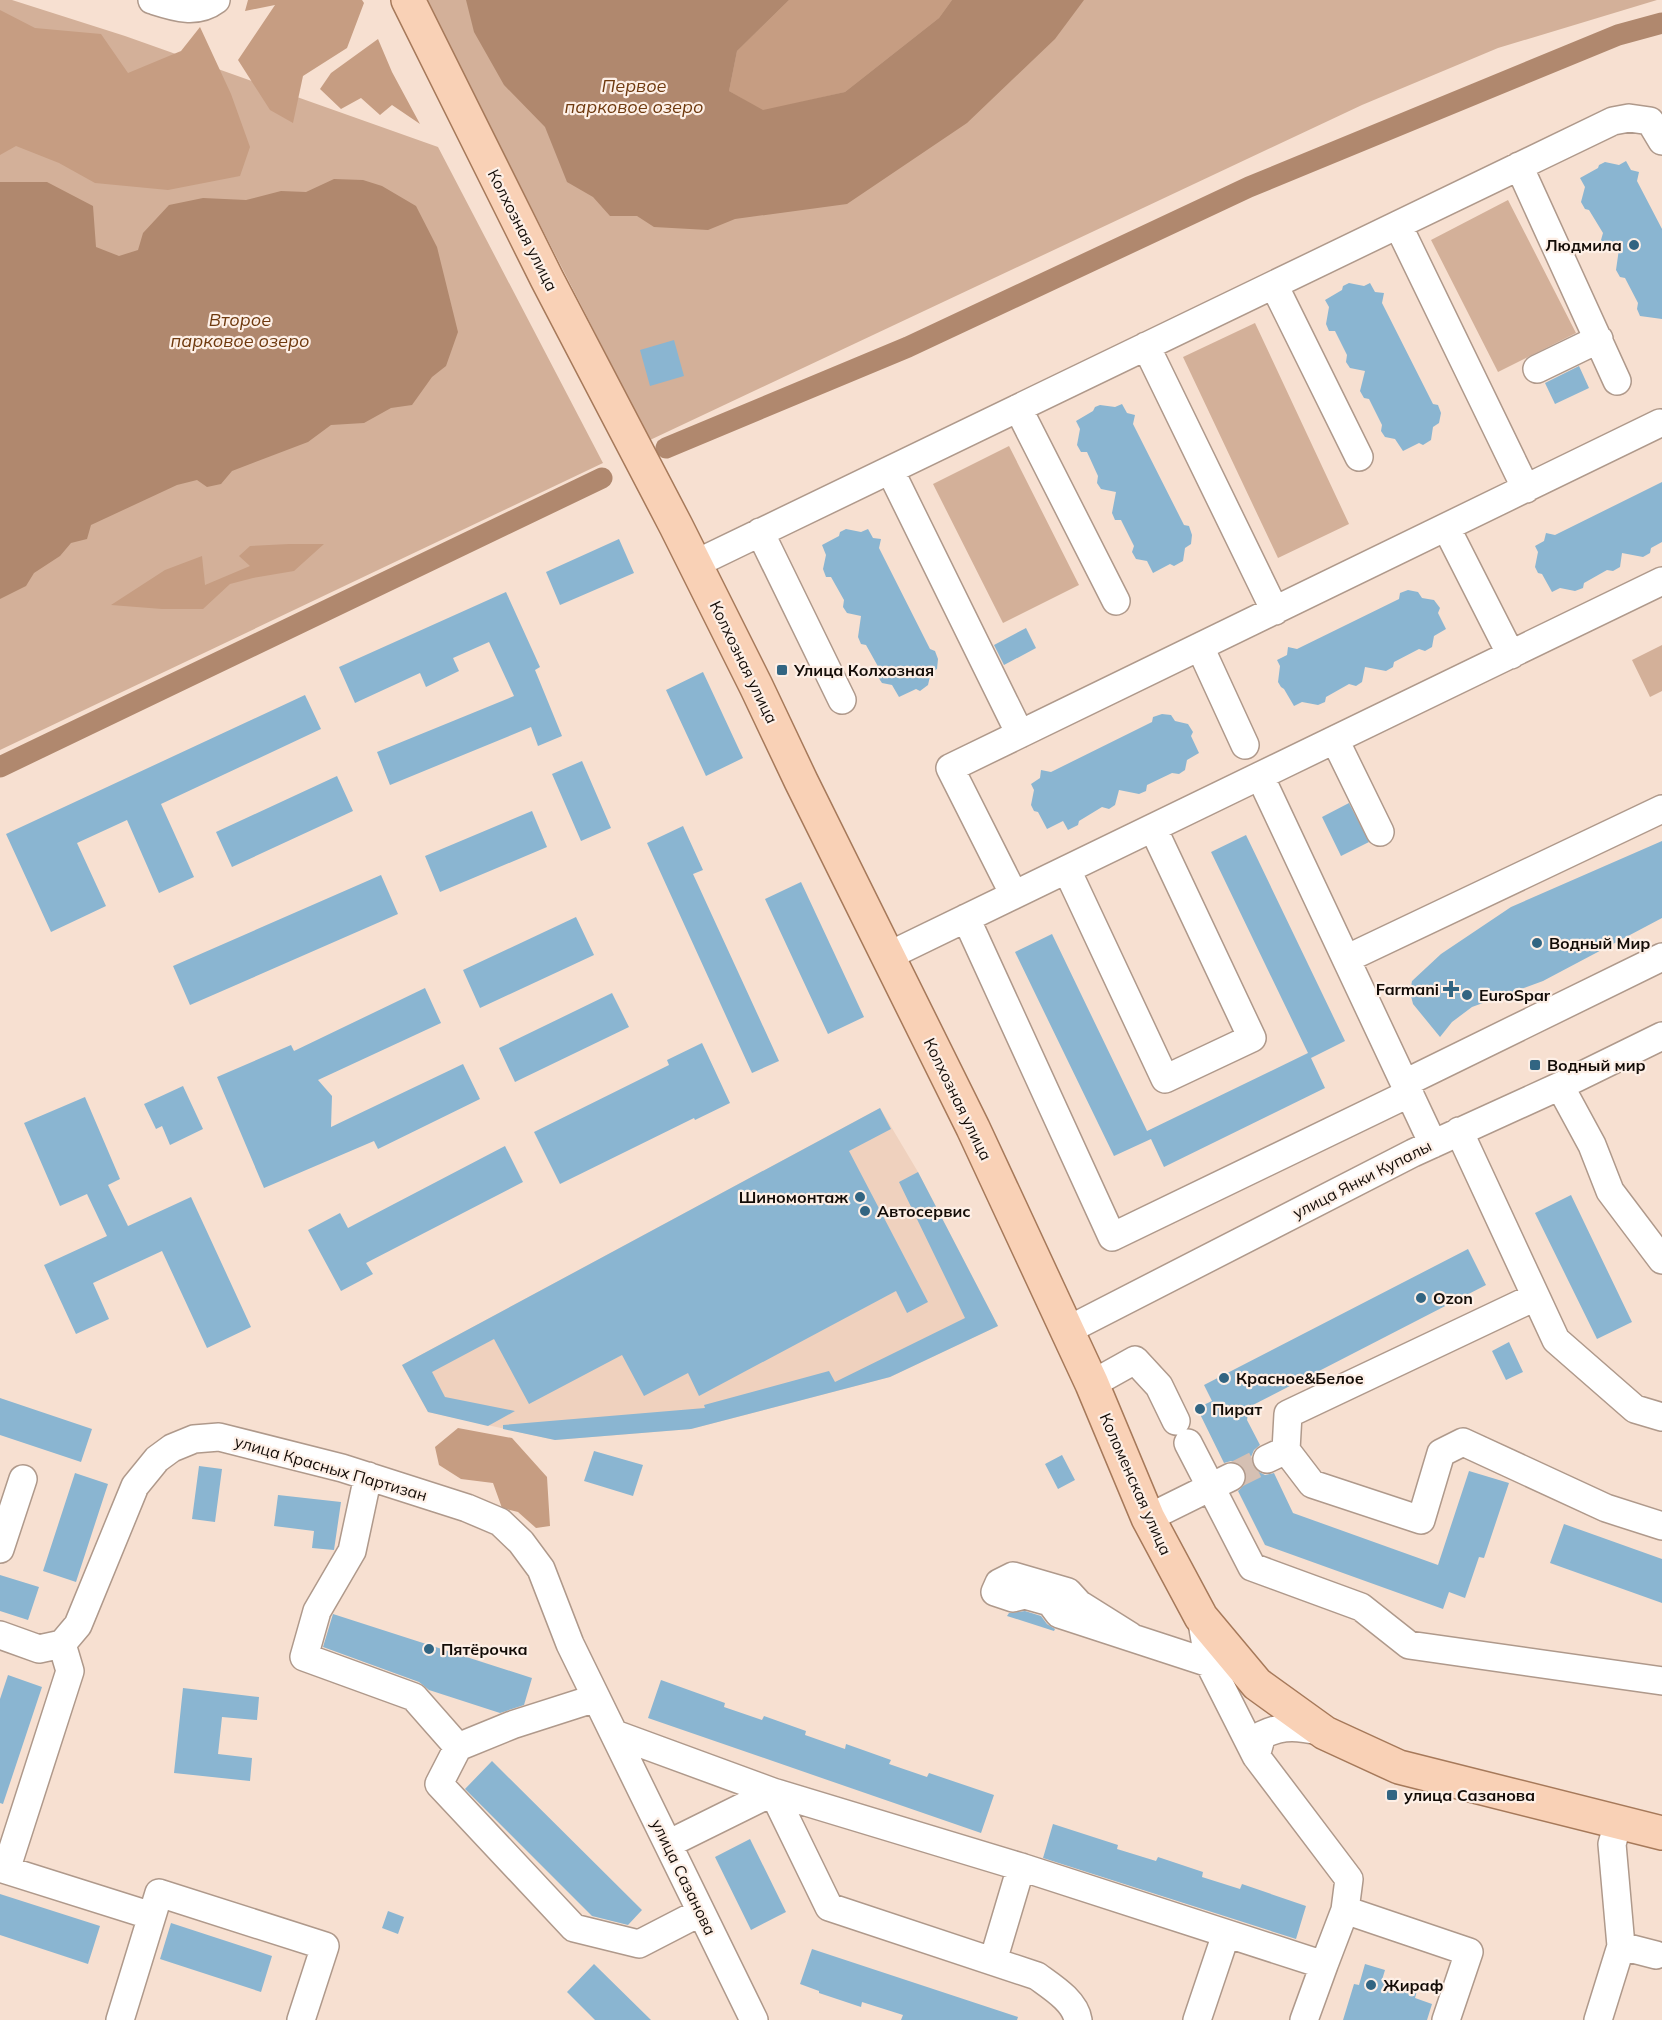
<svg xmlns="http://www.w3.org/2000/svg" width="1662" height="2020" font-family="Mulish,sans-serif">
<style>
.built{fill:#efd1be}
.green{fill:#d3b099}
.forest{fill:#c69d82}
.water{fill:#b0886e}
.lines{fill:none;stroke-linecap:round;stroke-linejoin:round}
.canal{stroke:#b0886e;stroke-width:21}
.building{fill:#8ab5d1}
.minor-tunnel{stroke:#d5c0b3;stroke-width:27;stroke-dasharray:27 14;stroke-linecap:butt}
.minor-casing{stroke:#af998b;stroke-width:30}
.major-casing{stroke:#a6795a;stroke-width:36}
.minor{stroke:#fff;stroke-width:27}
.major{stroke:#f9d1b6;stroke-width:33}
.poi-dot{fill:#326582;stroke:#fdefe6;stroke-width:2}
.labels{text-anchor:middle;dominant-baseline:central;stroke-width:4.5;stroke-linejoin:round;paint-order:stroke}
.street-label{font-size:16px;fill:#130c07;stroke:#fdefe6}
.poi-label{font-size:16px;font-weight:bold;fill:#130c07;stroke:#fdefe6;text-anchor:start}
.water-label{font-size:18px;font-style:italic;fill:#6f3a0f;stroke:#fdefe6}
</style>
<rect width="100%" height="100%" fill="#f7e0d1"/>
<!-- built -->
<path class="built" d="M880 1108 918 1172 998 1326 890 1377 691 1429 555 1440 428 1412 402 1365Z"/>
<!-- green -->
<path class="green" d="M0 0H12L125 36 438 147 603 463 0 750Z
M425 0H1657L1498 48 1362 105 650 440Z
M1508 200 1576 333 1498 372 1431 240Z
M1255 323 1349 524 1278 558 1183 357Z
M1009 446 1079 585 1003 623 933 484Z
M1662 645V691L1650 697 1632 660Z"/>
<!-- forest -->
<path class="forest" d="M248 0H362L364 3 347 48 303 76 293 123 270 110 238 60 275 5 245 11Z
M789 0H952L939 18 845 92 763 111 729 91 737 51Z
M0 10 35 28 101 34 128 73 181 51 200 27 231 94 250 147 240 176 168 190 95 183 59 163 16 146 0 155Z
M378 39 392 72 420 124 392 105 380 115 361 98 341 109 320 89 331 73Z
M289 544H324L294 571 253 578 230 584 203 609H162L111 605 165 570 202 556 205 585 250 566 239 556 250 546Z
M458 1428 512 1438 547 1477 550 1526 536 1528 518 1512 502 1508 493 1483 461 1479 439 1465 435 1447Z"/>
<!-- water -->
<path class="water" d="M466 0H789L737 51 729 91 763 110 845 92 939 18 952 0H1084L1055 39 967 123 847 204 735 219 708 230 654 227 637 216H610L593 197 567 182 545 127 504 85 474 32Z
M334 179 363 180 382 186 416 206 437 247 458 332 446 366 432 377 412 405 391 408 364 423 331 425 308 442 232 471 221 484 207 487 197 480 177 485 91 525 87 539 71 543 60 556 34 573 26 586 0 599V182H47L93 206 96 247 119 256 138 250 143 233 169 205 203 198 246 200 281 191 306 192Z"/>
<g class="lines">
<!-- canal -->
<path class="canal" d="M666 448 908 347 1249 187 1618 35 1662 23
M0 767 602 478"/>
</g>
<!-- building -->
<path class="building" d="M1626 161 1631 170 1639 172 1637 181 1662 229V319L1640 316 1637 309 1638 303 1625 278 1620 277 1616 270 1619 249 1605 246 1601 240 1603 233 1589 210 1585 209 1581 202 1585 187 1580 178 1598 168 1599 165 1605 162 1619 165Z
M1349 283 1364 286 1370 283 1375 292 1384 293 1382 303 1433 404 1438 405 1441 413 1439 423 1433 427 1431 440 1423 445 1419 443 1403 451 1395 439 1385 437 1381 431 1382 425 1369 399 1364 398 1360 391 1365 371 1350 368 1346 362 1347 355 1335 331H1329L1326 324 1329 307 1325 300 1342 290 1343 286Z
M674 340 684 376 650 386 640 350Z
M1579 366 1589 388 1555 404 1545 383Z
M1122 404 1127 413 1135 415 1133 424 1184 525 1189 526 1192 535 1191 544 1185 548 1183 561 1174 566 1170 564 1153 573 1147 561 1136 559 1132 552 1134 546 1121 520H1115L1112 513 1116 492 1101 489 1097 483 1098 476 1087 452H1081L1077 445 1080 429 1076 421 1093 411 1095 407 1100 405 1115 407Z
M1662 482V542L1651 548 1650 553 1643 557 1622 553 1620 567 1613 571 1607 570 1584 583 1583 588 1575 591 1560 588 1552 592 1542 574 1538 573 1535 567 1538 552 1535 546 1544 541 1546 533 1555 535Z
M846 529 861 532 868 529 873 538 881 539 879 548 930 649 935 651 938 659 937 669 931 672 928 685 920 691 916 689 899 697 892 685 882 683 878 677 880 670 866 645 861 644 858 637 861 616 847 613 843 607 844 600 831 577H826L823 569 826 555 822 545 839 536 840 532Z
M619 539 634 573 560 605 546 572Z
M1408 590 1418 592 1422 598 1434 600 1440 608 1438 613 1446 629 1434 636 1432 647 1425 651 1419 649 1394 662 1393 667 1386 671 1365 667 1362 682 1356 686 1349 684 1326 697 1325 702 1318 705 1302 702 1294 706 1284 689 1281 687 1278 682 1280 666 1277 660 1287 655 1288 647 1297 649 1399 599 1400 593Z
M506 592 540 667 535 670 562 736 538 746 531 727 390 785 377 752 514 696 489 642 453 658 459 671 426 687 420 673 355 703 339 667Z
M1026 628 1036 648 1004 665 994 645Z
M703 672 743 758 706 776 666 690Z
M305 695 321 729 161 804 194 877 159 893 127 820 77 843 106 906 51 932 6 834Z
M1162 714 1171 715 1175 721 1188 724 1193 732 1191 736 1199 753 1187 760 1185 770 1179 774 1172 773 1147 785 1146 791 1139 794 1119 790 1115 805 1109 809 1102 807 1079 821 1078 825 1068 830 1063 821 1047 829 1038 812 1034 811 1031 805 1034 790 1031 784 1040 778 1041 770 1051 772 1152 722 1153 717Z
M582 761 611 828 581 841 552 774Z
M337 776 353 811 232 867 216 832Z
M1349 803 1369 842 1341 856 1322 817Z
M532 811 547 847 440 892 425 856Z
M683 826 703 870 693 874 779 1061 752 1073 647 843Z
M1246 835 1345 1041 1311 1058 1325 1088 1164 1167 1151 1139 1114 1156 1015 952 1052 934 1147 1131 1308 1053 1211 852Z
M1662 841V918L1543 981 1472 1007 1452 1022 1440 1037 1413 1004 1410 992 1412 981 1441 954 1511 907Z
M381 875 398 914 190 1005 173 966Z
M801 882 864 1017 828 1034 765 899Z
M576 917 594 955 480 1008 463 970Z
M425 988 441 1023 318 1080 332 1096 331 1127 463 1064 480 1099 378 1149 374 1141 264 1188 217 1077 291 1045 294 1051Z
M612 993 629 1027 515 1082 499 1048Z
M702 1043 730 1103 695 1120 694 1118 560 1184 534 1132 669 1065 667 1060Z
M183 1086 203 1129 170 1145 162 1126 156 1129 144 1104Z
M85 1097 120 1179 108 1185 128 1226 191 1197 251 1327 207 1348 162 1251 93 1283 109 1319 76 1334 44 1265 107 1236 87 1194 60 1206 24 1123Z
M880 1108 891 1129 849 1151 928 1302 907 1313 896 1291 699 1396 688 1373 644 1396 622 1355 529 1404 494 1339 432 1372 445 1397 515 1411 488 1426 428 1412 402 1365Z
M505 1146 523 1182 366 1263 373 1274 341 1291 308 1230 340 1213 348 1228Z
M918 1172 998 1326 890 1377 691 1429 555 1440 503 1429V1425L705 1408 704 1405 829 1371 835 1382 965 1318 899 1182Z
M1571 1195 1632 1322 1597 1339 1535 1213Z
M1468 1249 1486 1285 1249 1407 1247 1420 1260 1445 1254 1450 1251 1457 1253 1466 1259 1472 1265 1475 1274 1473 1293 1513 1438 1565 1469 1471 1509 1483 1484 1558 1479 1557 1465 1598 1449 1592 1443 1609 1265 1545 1238 1491 1244 1485 1247 1479 1245 1471 1239 1464 1231 1461 1224 1463 1197 1408 1212 1401 1204 1385Z
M1509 1342 1523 1372 1506 1380 1492 1351Z
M0 1398 92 1429 81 1462 0 1435Z
M594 1451 643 1465 633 1496 584 1481Z
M1062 1455 1075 1480 1058 1489 1045 1464Z
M199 1466 222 1469 215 1522 192 1519Z
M75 1473 108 1484 76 1582 43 1571Z
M278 1495 341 1502 334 1550 312 1548 314 1531 274 1526Z
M1564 1524 1662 1559V1603L1550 1563Z
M0 1575 39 1587 28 1620 0 1611Z
M1025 1611 1041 1616 1047 1624 1055 1629 1054 1631 1007 1616 1009 1613Z
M333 1614 532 1678 524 1705 500 1713 429 1690 419 1682 323 1647Z
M8 1675 42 1687 3 1804 0 1803V1699Z
M661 1680 725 1703 724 1707 762 1720 764 1716 806 1731 805 1735 845 1749 846 1744 891 1760 889 1764 927 1777 929 1773 994 1795 981 1833 648 1718Z
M183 1688 259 1697 257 1720 222 1717 218 1754 252 1758 250 1781 174 1773Z
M492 1761 642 1910 628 1925 592 1916 465 1789Z
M1053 1824 1118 1845 1117 1849 1156 1861 1158 1857 1203 1872 1202 1877 1240 1889 1242 1884 1306 1906 1296 1939 1043 1858Z
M750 1839 786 1912 751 1930 715 1857Z
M0 1894 100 1926 88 1964 0 1935Z
M388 1911 404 1917 398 1934 382 1928Z
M171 1923 272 1956 261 1992 160 1959Z
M812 1949 1018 2017 1017 2020H901L903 2015 862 2002 861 2007 819 1993V1991L800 1984Z
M594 1964 651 2020H595L567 1992Z
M1365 1964 1385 1970 1382 1980 1417 1991 1415 1998 1432 2004 1427 2020H1343L1354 1984 1359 1985Z"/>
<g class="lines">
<!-- minor-tunnel -->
<path class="minor-tunnel" d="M1231 1477 1267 1459"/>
<!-- minor casing -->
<g class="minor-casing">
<path id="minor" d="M152 0C174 7 196 15 216 0
M1519 166 1617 381
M1398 225 1526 489
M1274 285 1359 457
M1146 346 1275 611
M1537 369 1599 339
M1018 408 1116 601
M890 470 1020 734
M1446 527 1511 655
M760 532 842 700
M695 564 1613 121 1629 118 1650 121 1662 141
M1200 647 1245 745
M1335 740 1380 832
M1260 776 1433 1144
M1067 870 1165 1079 1252 1038 1153 828
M1014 895 950 768 1660 423
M966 918 1112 1237 1410 1093
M888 956 1662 581
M1346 959 1662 809
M1405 1083 1662 957
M1560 1086 1592 1145 1610 1191 1662 1260
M1459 1131 1556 1340 1635 1409 1662 1417
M1066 1331 1413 1153 1560 1086 1662 1036
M1092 1384 1135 1360 1159 1386 1176 1421
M1188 1443 1252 1567 1361 1607 1409 1645 1662 1681
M1286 1450 1288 1414 1535 1297
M1267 1459 1286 1450 1312 1484 1421 1520 1441 1453 1463 1442 1606 1508 1662 1526
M368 1476 352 1551 317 1611 304 1657 414 1697 458 1747
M1148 1518 1231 1477
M0 1549 23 1479
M0 1635 39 1649 62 1644 78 1625 135 1486 157 1459 172 1448 194 1439 219 1437 342 1468 467 1508 500 1522 521 1542 541 1569 570 1644 754 2020
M1130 1636 1079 1604 1068 1592 1013 1576 999 1583 995 1592 1013 1598 1025 1595 1050 1602 1059 1614 1209 1663
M596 1698 512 1725 458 1747 439 1784 574 1928 639 1944 701 1912
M615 1734 773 1792 1021 1867 1324 1965 1345 1910 1349 1879 1256 1756 1209 1663 1201 1617
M1256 1756 1262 1735C1285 1724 1299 1727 1324 1732
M668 1844 773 1792 829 1907 1037 1976C1052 1987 1075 2001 1078 2020
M0 1868 152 1916
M6 1870 70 1671 62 1644
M1345 1910 1469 1952 1446 2020
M1621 1946 1656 1955
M993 1961 1021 1867
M120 2020 159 1893 325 1946 301 2020
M1197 2020 1226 1934
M1304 2020 1324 1965
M1598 2020 1621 1946 1612 1844 1618 1823"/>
</g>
<!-- major casing -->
<g class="major-casing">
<path id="major" d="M408 0 547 279 676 526 756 686 801 781 973 1128 1092 1384 1148 1518 1201 1617 1257 1684 1325 1733 1399 1767 1662 1833"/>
</g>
<!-- minor -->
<use href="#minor" class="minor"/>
<!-- major -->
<use href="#major" class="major"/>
</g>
<!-- markers -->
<g class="poi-dot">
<circle cx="1634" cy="245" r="6"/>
<rect x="776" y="664" width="12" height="12" rx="3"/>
<circle cx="1537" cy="943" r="6"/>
<path d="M1448 980h6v6h6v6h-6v6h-6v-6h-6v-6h6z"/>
<circle cx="1467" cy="995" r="6"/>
<rect x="1529" y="1059" width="12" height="12" rx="3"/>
<circle cx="860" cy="1197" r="6"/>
<circle cx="865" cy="1211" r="6"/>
<circle cx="1421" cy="1298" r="6"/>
<circle cx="1224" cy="1378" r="6"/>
<circle cx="1200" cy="1409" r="6"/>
<circle cx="429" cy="1649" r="6"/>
<rect x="1386" y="1789" width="12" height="12" rx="3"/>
<circle cx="1371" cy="1985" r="6"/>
</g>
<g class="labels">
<!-- street labels -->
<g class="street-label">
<text transform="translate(523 230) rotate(63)">Колхозная улица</text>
<text transform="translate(744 662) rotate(64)">Колхозная улица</text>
<text transform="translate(958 1099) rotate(64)">Колхозная улица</text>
<text transform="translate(1362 1179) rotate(-27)">улица Янки Купалы</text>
<text transform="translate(331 1468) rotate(16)">улица Красных Партизан</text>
<text transform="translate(1136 1484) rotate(66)">Коломенская улица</text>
<text transform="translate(684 1877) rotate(64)">улица Сазанова</text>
</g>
<!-- poi labels -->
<g class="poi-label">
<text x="1622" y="245" text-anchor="end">Людмила</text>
<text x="794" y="670">Улица Колхозная</text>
<text x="1549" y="943">Водный Мир</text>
<text x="1439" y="989" text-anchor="end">Farmani</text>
<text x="1479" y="995">EuroSpar</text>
<text x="1547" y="1065">Водный мир</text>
<text x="848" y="1197" text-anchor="end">Шиномонтаж</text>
<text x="877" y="1211">Автосервис</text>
<text x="1433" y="1298">Ozon</text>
<text x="1236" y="1378">Красное&amp;Белое</text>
<text x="1212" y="1409">Пират</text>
<text x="441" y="1649">Пятёрочка</text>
<text x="1404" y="1795">улица Сазанова</text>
<text x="1383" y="1985">Жираф</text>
</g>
<!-- water labels -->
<g class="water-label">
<text x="634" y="85">Первое<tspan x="634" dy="21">парковое озеро</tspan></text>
<text x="240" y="319">Второе<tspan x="240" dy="21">парковое озеро</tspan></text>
</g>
</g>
</svg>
